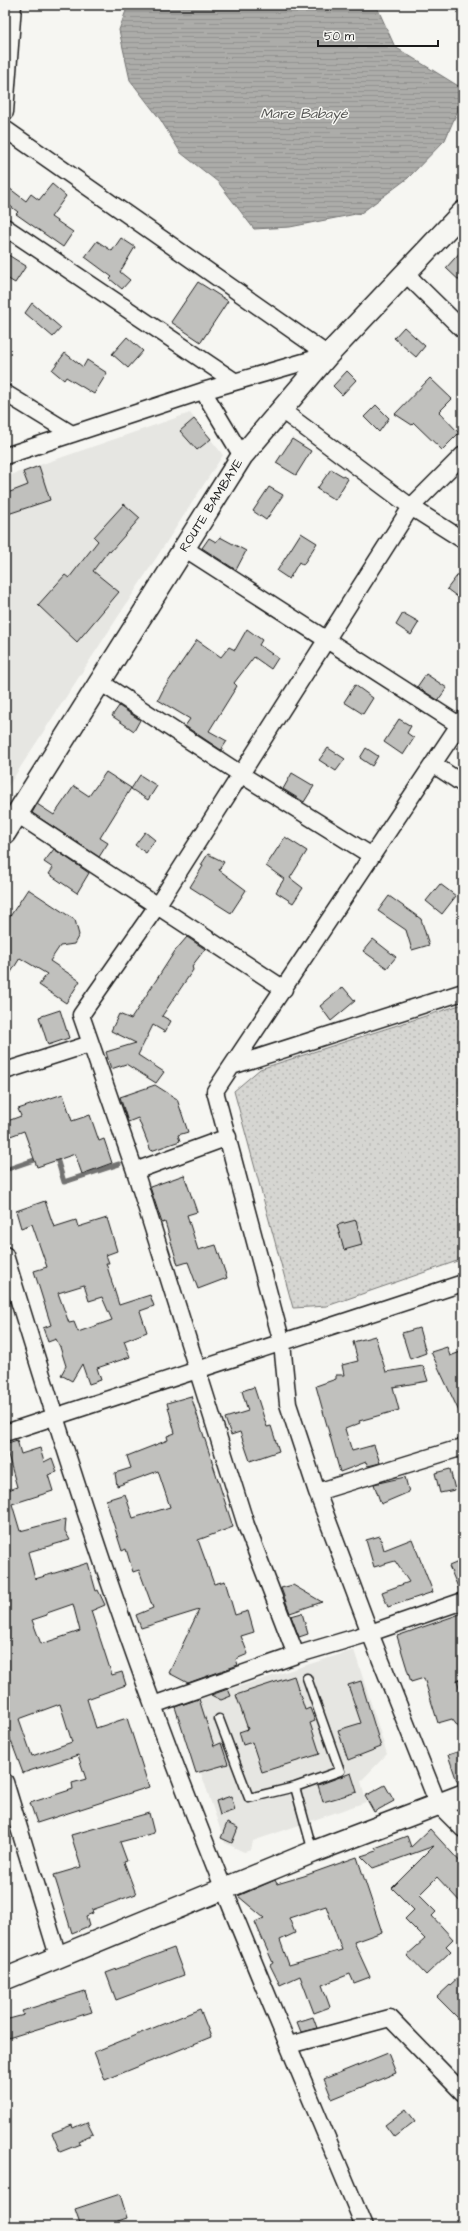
<svg xmlns="http://www.w3.org/2000/svg" width="468" height="2231" font-family="'Architects Daughter',sans-serif">
<style>
.built{fill:#e6e6e2}
.park{fill:url(#park-dots);stroke:#797977}
.water{fill:url(#water-rules);stroke:#727271}
.lines{fill:none;stroke-linecap:round;stroke-linejoin:round}
.stream{stroke:#727271;stroke-width:5}
.building{fill:#c0c0bd;stroke:#1c1c1c;fill-rule:evenodd}
.service-casing{stroke:#1c1c1c;stroke-width:11}
.minor-casing{stroke:#1c1c1c;stroke-width:19}
.tertiary-casing{stroke:#1c1c1c;stroke-width:24}
.service{stroke:#f6f6f2;stroke-width:8}
.minor{stroke:#f6f6f2;stroke-width:16}
.tertiary{stroke:#f6f6f2;stroke-width:21}
.labels{text-anchor:middle;dominant-baseline:central;stroke-width:3;stroke-linejoin:round;paint-order:stroke}
.street-label{font-size:13px;fill:#1c1c1c;stroke:#f6f6f2}
.water-label{font-size:14px;font-style:italic;fill:#565654;stroke:#f6f6f2}
</style>
<defs>
<pattern id="park-dots" width="8" height="8" patternUnits="userSpaceOnUse"><rect width="8" height="8" fill="#d6d6d2"/><path d="M2 2h.1M6 6h.1" fill="none" stroke="#b7b7b4" stroke-width="1.8" stroke-linecap="round"/></pattern>
<pattern id="water-rules" width="6" height="5" patternUnits="userSpaceOnUse"><rect width="6" height="5" fill="#acaca9"/><path d="M0 2.5h6" fill="none" stroke="#939391"/></pattern>
</defs>
<rect width="100%" height="100%" fill="#f6f6f2"/>
<filter id="ink" filterUnits="userSpaceOnUse"><feTurbulence type="fractalNoise" baseFrequency=".025" numOctaves="2"/><feDisplacementMap in="SourceGraphic" scale="8" xChannelSelector="R" yChannelSelector="G"/><feConvolveMatrix kernelMatrix="1 2 1 2 8 2 1 2 1" color-interpolation-filters="sRGB"/></filter>
<g filter="url(#ink)">
<!-- built -->
<path class="built" d="M190 413 223 455 5 791V477Z
M354 1650 387 1754 361 1781 366 1802 253 1841 251 1850 244 1852 225 1843 178 1706Z"/>
<!-- park -->
<path class="park" d="M463 1004V1259L327 1306 293 1308 234 1091 260 1069Z"/>
<!-- water -->
<path class="water" d="M128 5H376L395 47 460 87 461 103 445 140 408 178 361 213 290 227 254 229 218 182 181 153 160 119 130 80 119 30Z"/>
<g class="lines">
<!-- stream -->
<path class="stream" d="M56 1155 64 1182 119 1164
M5 1170 34 1160"/>
</g>
<!-- building -->
<path class="building" d="M52 184 66 196 51 217 73 232 63 247 16 214 18 212 5 202V185L26 201 31 194 39 200Z
M121 238 135 247 120 272 130 280 122 289 110 279 112 277 85 257 97 241 112 251Z
M463 249V284L446 268Z
M5 253 26 266 15 283 5 277Z
M198 282 228 301 201 342 171 322Z
M32 303 61 328 53 337 25 313Z
M404 327 425 346 416 357 394 338Z
M127 337 143 351 128 368 112 354Z
M65 353 83 367 87 360 107 373 94 394 66 377 64 380 52 370Z
M347 371 356 380 342 395 333 386Z
M430 378 452 399 439 412 459 433 442 450 414 423 412 425 395 414Z
M376 405 389 418 379 432 364 417Z
M194 419 211 439 197 450 180 431Z
M292 439 311 451 296 475 276 463Z
M39 466 50 500 5 515V494L28 485 23 472Z
M331 469 348 479 335 500 317 489Z
M269 487 283 495 266 520 253 511Z
M124 504 140 518 110 552 109 550 93 571 119 592 77 642 38 605 65 575 69 578 98 541 94 537Z
M301 533 317 543 303 565 299 562 289 579 277 571Z
M220 537 246 551 236 570 202 548 209 538 216 542Z
M463 568V601L447 589Z
M403 613 419 622 411 635 396 625Z
M247 629 262 640 259 645 278 658 271 669 254 657 234 683 237 686 209 731 227 741 221 750 185 726 190 719 158 700 164 688 197 640 221 657 229 647 235 650Z
M426 674 447 688 438 700 417 687Z
M355 685 373 698 363 714 344 702Z
M119 706 140 720 134 731 112 716Z
M399 719 411 726 407 733 414 738 403 755 384 742Z
M328 748 345 759 336 771 319 760Z
M366 748 378 756 372 766 360 758Z
M106 772 131 788 100 838 108 843 99 857 32 813 37 804 54 815 74 786 89 796Z
M292 773 314 786 304 802 283 789Z
M140 775 157 786 148 800 131 789Z
M145 832 155 840 146 853 135 845Z
M285 837 307 851 290 878 303 888 293 903 276 892 284 879 266 866Z
M54 849 89 873 77 893 49 874 53 868 44 862Z
M208 854 224 862 219 870 246 890 231 913 190 887 203 866 201 865Z
M440 884 456 896 442 914 426 901Z
M28 889 75 920 79 935 74 944 60 946 50 961 80 981 66 1003 39 985 47 974 20 958 5 982V924Z
M389 896 421 919 429 945 412 950 406 930 378 911Z
M187 937 205 949 192 966 193 970 162 1016 171 1021 165 1032 153 1025 138 1055 164 1072 156 1083 126 1064 111 1069 106 1052 136 1043 111 1031 119 1014 131 1019 175 951Z
M373 939 396 957 387 968 363 951Z
M343 987 355 1001 331 1021 320 1006Z
M60 1010 69 1038 48 1045 39 1017Z
M155 1085 177 1099 188 1132 178 1135 180 1141 151 1151 138 1118 128 1122 120 1097Z
M63 1094 72 1121 90 1115 99 1141 104 1139 112 1163 82 1174 75 1154 37 1167 24 1131 5 1138V1122L21 1116 18 1109Z
M184 1175 197 1212 187 1215 198 1250 216 1245 227 1278 198 1289 188 1262 178 1265 165 1222 162 1223 150 1187Z
M45 1201 54 1227 76 1220 78 1227 107 1218 117 1251 106 1255 109 1263H106L119 1305 150 1295 154 1306 140 1311 147 1332 124 1341 130 1357 97 1368 101 1380 89 1384 82 1364 72 1381 61 1375 66 1366 60 1347 56 1339 48 1342 43 1328 51 1325 34 1271 47 1267 32 1224 21 1228 16 1211ZM84 1285 89 1301 102 1297 112 1320 78 1332 74 1322 69 1323 58 1293Z
M356 1220 362 1245 344 1250 337 1225Z
M419 1328 426 1353 410 1359 402 1333Z
M375 1336 386 1372 423 1366 428 1381 393 1387 399 1410 359 1421 360 1423 345 1429 352 1451 374 1445 380 1463 368 1466 366 1462 340 1472 316 1386 336 1379V1375H344L342 1365 358 1361 353 1342Z
M447 1347 450 1356 463 1351V1420L431 1352Z
M254 1387 267 1427 271 1426 279 1451 250 1461 240 1432 231 1435 225 1418 248 1411 242 1391Z
M191 1396 233 1527 198 1540 214 1584 225 1581 235 1615 248 1611 254 1632 241 1636 248 1654 236 1659 238 1665 188 1683 169 1673 199 1610 141 1628 136 1615 153 1608 139 1570 133 1572 126 1549 122 1551 106 1500 125 1494 133 1518 170 1507 158 1471 117 1486 115 1473 131 1468 127 1456 168 1440 167 1436 175 1433 167 1403Z
M17 1440 21 1454 40 1448 44 1462 52 1458 57 1472 48 1475 53 1491 12 1504 20 1531 66 1519 65 1531 70 1540 28 1552 35 1579 88 1563 96 1591 98 1590 105 1605 91 1611 112 1675 122 1672 126 1685 87 1699 96 1728 127 1718 149 1787 37 1823 30 1803 73 1789 72 1783 86 1779 78 1755 23 1773 5 1725V1491L17 1487 5 1444ZM73 1604 80 1631 41 1644 32 1620 47 1615V1613ZM60 1704 72 1742 32 1756 19 1719Z
M450 1469 455 1490 440 1493 435 1473Z
M405 1477 409 1492 381 1504 374 1484Z
M380 1536 384 1550 412 1539 433 1592 388 1607 382 1592 409 1582 395 1561 374 1567 366 1540Z
M463 1560V1592H460L449 1566Z
M293 1585 322 1602 290 1613 281 1588Z
M302 1613 308 1634 299 1637 291 1616Z
M463 1613V1678L457 1680 463 1700V1733L452 1719 438 1723 424 1678 411 1682 397 1636Z
M294 1676 305 1710 310 1708 315 1721 310 1723 320 1754 262 1772 252 1742 243 1745 239 1732 248 1729 236 1695Z
M361 1681 381 1747 348 1760 338 1730 361 1723 348 1685Z
M228 1689 231 1696 221 1700 211 1695Z
M199 1699 214 1746 221 1743 228 1764 196 1773 175 1707Z
M463 1750V1783L458 1784 448 1755Z
M351 1773 357 1792 323 1802 318 1785Z
M385 1785 394 1801 374 1812 365 1796Z
M231 1796 235 1810 220 1815 216 1801Z
M149 1813 154 1833 120 1842 127 1861 124 1862 136 1894 92 1910 93 1913 86 1916 89 1926 72 1933 54 1875 81 1867 71 1835Z
M227 1823 238 1828 232 1843 221 1838Z
M430 1829 463 1865V1905L437 1877 419 1895 436 1912 432 1916 453 1939 446 1946 451 1951 426 1975 407 1955 425 1939 405 1919 414 1910 392 1888 434 1846 373 1868 361 1856 377 1851 375 1848 407 1836 411 1847Z
M357 1857 382 1932 354 1942 370 1977 354 1983 350 1974 322 1985 330 2007 314 2013 300 1976 280 1985 270 1965 273 1963 255 1922 264 1918 238 1896 275 1880 277 1884 304 1876ZM326 1906 342 1950 289 1965 280 1940 295 1933 289 1918Z
M174 1948 184 1975 116 2000 106 1973Z
M463 1973V2023L437 1997Z
M85 1991 92 2012 5 2039V2020L24 2015 22 2011Z
M200 2009 211 2037 105 2080 94 2052Z
M313 2017 317 2028 301 2032 297 2022Z
M388 2053 396 2073 332 2099 324 2079Z
M406 2109 415 2121 394 2137 385 2125Z
M87 2122 93 2134 78 2141 80 2144 60 2152 52 2133 72 2125 73 2128Z
M120 2194 127 2218 103 2226H81L75 2209Z"/>
<g class="lines">
<!-- service casing -->
<g class="service-casing">
<path id="service" d="M219 1719 249 1798 295 1787 340 1771 307 1678
M295 1787 313 1852"/>
</g>
<!-- minor casing -->
<g class="minor-casing">
<path id="minor" d="M5 112 13 5
M5 129 328 355
M5 227 234 381
M406 274 463 330
M203 391 242 456
M5 393 72 434
M280 409 411 507 463 540
M5 456 203 391 328 355
M184 548 459 725
M100 682 242 775 372 856
M463 719 215 1091 282 1343 288 1404 317 1492 370 1633 438 1804 463 1829
M433 764 463 784
M17 814 284 989
M232 1066 463 992
M5 1071 90 1044
M135 1171 228 1137
M5 1255C51 1406 98 1557 153 1705 217 1881 292 2053 364 2226
M5 1433 463 1283
M317 1492 463 1447
M296 1655 246 1525 135 1171 81 1015 157 906 411 507 463 455
M153 1705 296 1655 370 1633 463 1601
M5 1782 58 1956
M289 2045 390 2018 463 2093"/>
</g>
<!-- tertiary casing -->
<g class="tertiary-casing">
<g id="tertiary">
<path id="s1" d="M5 833 242 456 328 355 463 212"/>
<path d="M5 1979 313 1852 463 1795"/>
</g>
</g>
<!-- service -->
<use href="#service" class="service"/>
<!-- minor -->
<use href="#minor" class="minor"/>
<!-- tertiary -->
<use href="#tertiary" class="tertiary"/>
</g>
</g>
<g class="labels">
<!-- street labels -->
<g class="street-label">
<text stroke="none"><textPath href="#s1" startOffset="387">ROUTE BAMBAYE</textPath></text>
</g>
<!-- water labels -->
<g class="water-label">
<text x="304" y="114">Mare Babayé</text>
</g>
</g>
<!-- margin -->
<rect width="468" height="2231" fill="none" stroke="#f6f6f2" stroke-width="20"/>
<rect x="10" y="10" width="448" height="2211" fill="none" stroke="#1c1c1c" stroke-width="1.5" filter="url(#ink)"/>
<!-- scale -->
<path d="M318 40v6h120v-6" fill="none" stroke="#1c1c1c" stroke-width="2"/>
<text x="324" y="40" font-size="12" fill="#1c1c1c" stroke="#f6f6f2" stroke-width="3" paint-order="stroke">50 m</text>
</svg>
